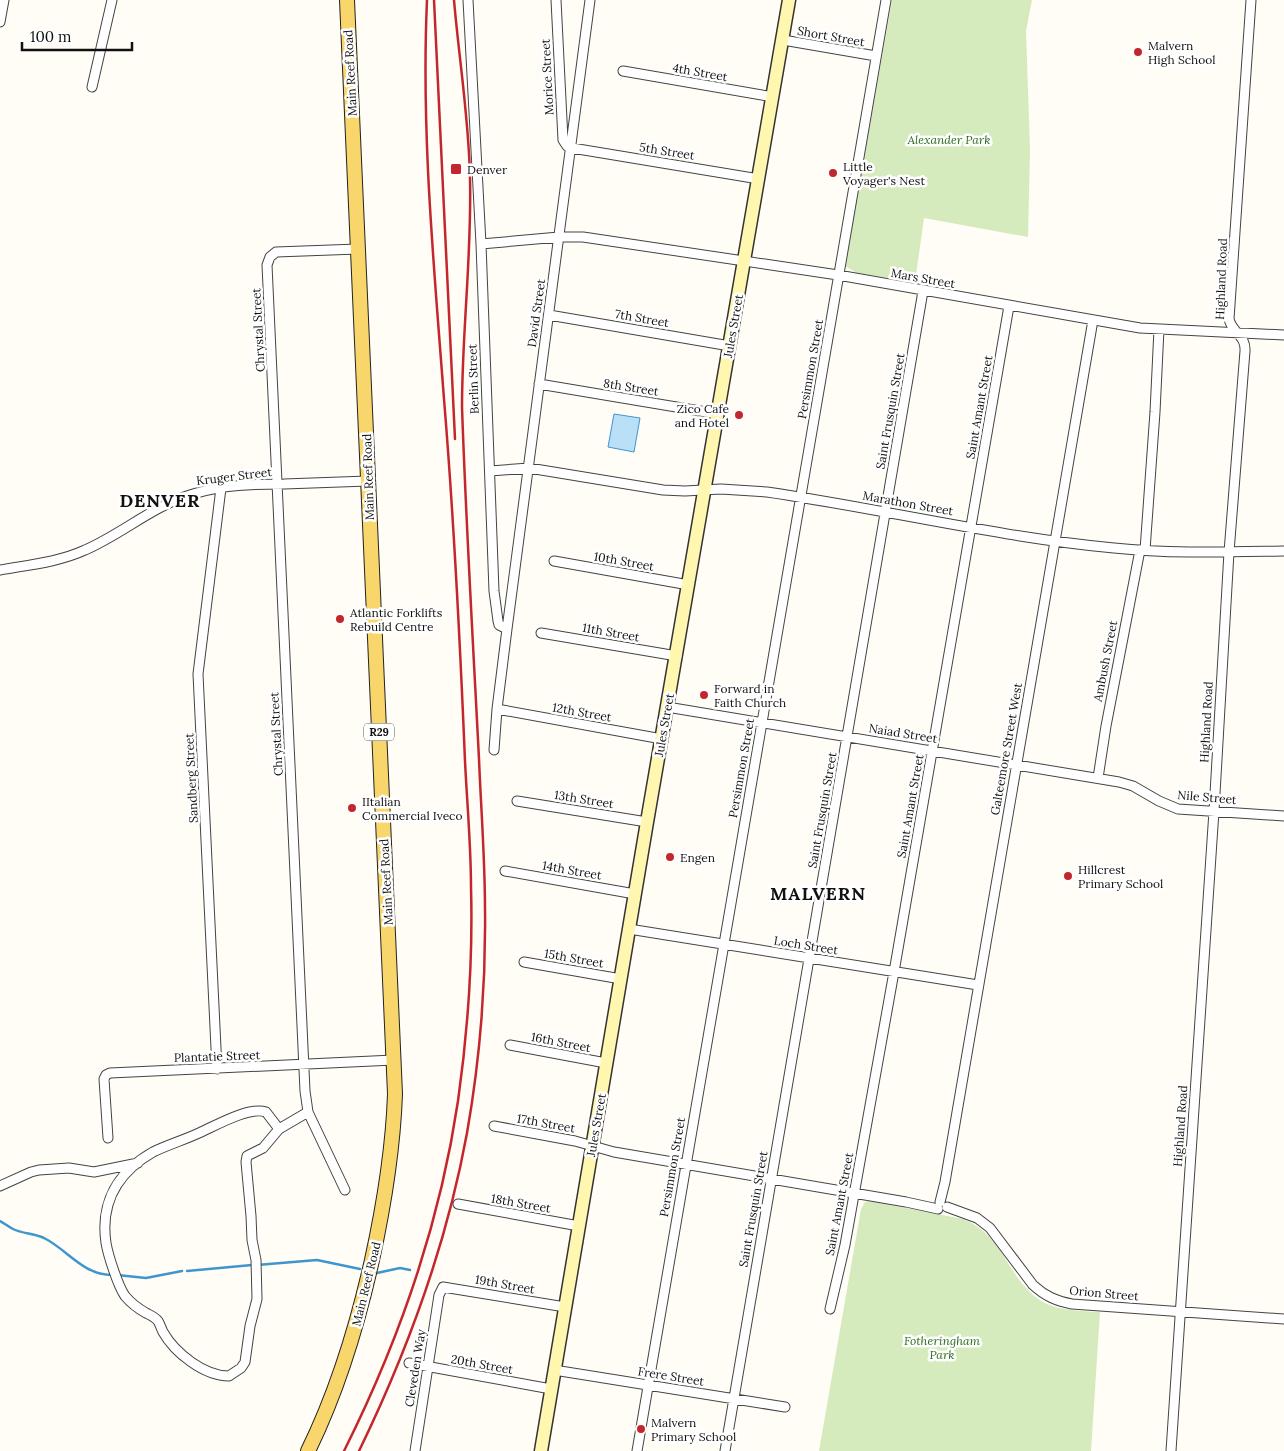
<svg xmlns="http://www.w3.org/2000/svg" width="1284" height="1451" font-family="Lora,serif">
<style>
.green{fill:#d5ebbd}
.water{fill:#b9e0f7;stroke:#3f96cf}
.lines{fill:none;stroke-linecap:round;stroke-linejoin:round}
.stream{stroke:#3f96cf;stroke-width:2.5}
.minor-casing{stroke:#444;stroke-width:11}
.secondary-casing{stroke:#333;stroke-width:15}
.primary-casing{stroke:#222;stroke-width:16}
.minor{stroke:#fff;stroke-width:9}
.secondary{stroke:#fff6b0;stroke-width:12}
.primary{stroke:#f9d66b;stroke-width:14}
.rail{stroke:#c4262e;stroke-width:2.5}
.poi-dot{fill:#c4262e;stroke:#fff;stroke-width:2}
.labels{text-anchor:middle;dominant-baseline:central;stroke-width:5;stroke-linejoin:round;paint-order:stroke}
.shield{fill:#fff;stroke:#585858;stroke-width:1}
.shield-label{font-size:11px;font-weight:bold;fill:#111}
.street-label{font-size:12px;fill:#111;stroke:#fff}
.poi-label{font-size:12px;fill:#111;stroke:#fff;text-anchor:start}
.park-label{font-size:12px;font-style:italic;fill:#2f6b1f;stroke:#fff}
.district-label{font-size:18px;font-weight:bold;letter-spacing:1px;fill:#111;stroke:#fff}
</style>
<rect width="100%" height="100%" fill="#fffdf5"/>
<!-- green -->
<path class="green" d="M892 0H1032L1026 31 1030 149 1028 237 924 218 915 282 857 273 845 266Z
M869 1201 963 1219C1007 1237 1006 1280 1043 1302 1059 1311 1082 1311 1100 1312L1091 1451H819L861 1209 865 1202Z"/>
<!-- water -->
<path class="water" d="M614 414 640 418 634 452 608 447Z"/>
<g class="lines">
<!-- stream -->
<path class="stream" d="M0 1221C4 1223 9 1227 13 1229 23 1234 33 1233 44 1238 68 1250 83 1275 112 1275
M257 1265 317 1260 360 1269
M187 1271 252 1265
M377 1273 400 1268 410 1270
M117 1275 146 1278 182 1271"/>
<!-- minor casing -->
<g class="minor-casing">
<path id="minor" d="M468 0 481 244 494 591 498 621 499 625 507 629 497 709 494 750
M556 0 563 140 567 146 572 148 759 179
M0 22 4 0
M783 40 876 56
M623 71 773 97
M92 87 112 0
M481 244 559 237H583L838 275 1140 328 1284 335
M549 315 730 346
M539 384 718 414
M490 471 529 468 663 490 685 491 721 489 767 492C883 509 997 537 1114 548 1170 554 1228 552 1284 551
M1145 550 1155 412 1159 329
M554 561 689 585
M0 570C28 565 59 562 85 550 122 534 154 505 193 494 222 485 254 484 284 484 312 483 340 482 368 481
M507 629 590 0
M541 633 677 656
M667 707 1119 782 1133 786 1159 801 1178 809 1284 816
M497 709 662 739
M1098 778 1106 726 1140 550
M517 801 647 822
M505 871 635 894
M629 929 978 985
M524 962 621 979
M510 1045 606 1063
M217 1069 198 674 221 488
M494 1126 575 1141 614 1152 906 1202 938 1209
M279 1129 266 1112C249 1106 215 1126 199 1133 184 1140 167 1145 153 1152 118 1172 100 1202 106 1243 108 1255 118 1286 125 1296 130 1302 139 1309 146 1313 150 1315 155 1317 158 1321 160 1324 161 1328 163 1332 175 1353 204 1376 229 1376L241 1368 245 1362 250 1326 257 1299 256 1260 252 1240 251 1216 246 1162 247 1156 263 1148 279 1129 308 1112
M108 1138 104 1079 106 1075 110 1073 394 1060
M0 1186 31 1172 39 1170 69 1168 94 1172 138 1163
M345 1190 308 1112 305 1091 267 265 270 257 276 252 358 249
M940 1202 945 1182 1093 320
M458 1204 579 1226
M947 1207 977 1218 990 1228 1033 1285C1045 1296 1056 1301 1072 1304L1284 1319
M830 1309 845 1245 894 972 1009 306
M409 1363 551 1389
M554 1370 785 1407
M415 1451 439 1295 443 1287 565 1307
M637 1451 886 0
M725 1451 923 291
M1171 1451 1214 811 1229 552 1245 351C1246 335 1232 333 1229 319L1251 0"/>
</g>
<!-- secondary casing -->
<g class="secondary-casing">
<path id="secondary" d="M541 1451 647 822 789 0"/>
</g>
<!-- primary casing -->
<g class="primary-casing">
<path id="primary" d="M308 1451C338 1390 357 1327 372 1260 384 1205 393 1151 395 1094L347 0"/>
</g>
<!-- minor -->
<use href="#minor" class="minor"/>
<!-- secondary -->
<use href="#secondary" class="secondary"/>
<!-- primary -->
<use href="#primary" class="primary"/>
<!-- rail -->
<path class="rail" d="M434 0 455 439
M344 1451C399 1341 440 1223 458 1101 468 1030 473 958 471 887 471 845 467 803 465 761 460 640 454 520 444 399 434 266 421 133 427 0
M359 1451C408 1350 447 1243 467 1133 480 1059 486 984 485 909 485 859 481 809 479 759 473 642 466 524 462 407 462 331 472 254 470 178 469 119 459 59 454 0"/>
</g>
<!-- markers -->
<g class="poi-dot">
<circle cx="1138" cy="52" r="5"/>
<rect x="450" y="163" width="12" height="12" rx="2.5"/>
<circle cx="833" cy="173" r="5"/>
<circle cx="739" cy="415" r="5"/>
<circle cx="340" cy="619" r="5"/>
<circle cx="704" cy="695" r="5"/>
<circle cx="352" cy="808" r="5"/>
<circle cx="670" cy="857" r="5"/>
<circle cx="1068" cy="876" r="5"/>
<circle cx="641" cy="1429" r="5"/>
</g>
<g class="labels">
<!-- shield labels -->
<rect class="shield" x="364" y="723.5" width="30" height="17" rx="4"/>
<g class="shield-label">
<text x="379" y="732">R29</text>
</g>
<!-- street labels -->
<g class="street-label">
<text transform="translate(831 36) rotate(10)">Short Street</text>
<text transform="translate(700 72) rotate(10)">4th Street</text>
<text transform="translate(350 73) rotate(-93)">Main Reef Road</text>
<text transform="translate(547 77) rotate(-93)">Morice Street</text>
<text transform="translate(667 151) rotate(9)">5th Street</text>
<text transform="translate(923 278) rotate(10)">Mars Street</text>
<text transform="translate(1221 279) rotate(-88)">Highland Road</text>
<text transform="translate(536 313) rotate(-82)">David Street</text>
<text transform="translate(642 318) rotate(10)">7th Street</text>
<text transform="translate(733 326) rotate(-80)">Jules Street</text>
<text transform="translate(258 330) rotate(-93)">Chrystal Street</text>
<text transform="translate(810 369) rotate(-80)">Persimmon Street</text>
<text transform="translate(473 379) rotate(-92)">Berlin Street</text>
<text transform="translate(631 387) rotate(9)">8th Street</text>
<text transform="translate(979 407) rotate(-80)">Saint Amant Street</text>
<text transform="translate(890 411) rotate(-80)">Saint Frusquin Street</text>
<text transform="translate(234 476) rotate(-7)">Kruger Street</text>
<text transform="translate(368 477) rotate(-92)">Main Reef Road</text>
<text transform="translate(908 503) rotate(10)">Marathon Street</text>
<text transform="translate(624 561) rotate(10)">10th Street</text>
<text transform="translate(611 632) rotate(10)">11th Street</text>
<text transform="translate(1105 661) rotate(-79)">Ambush Street</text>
<text transform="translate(582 712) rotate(10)">12th Street</text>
<text transform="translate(1206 722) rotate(-87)">Highland Road</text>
<text transform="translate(664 725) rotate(-80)">Jules Street</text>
<text transform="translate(903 733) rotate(9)">Naiad Street</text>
<text transform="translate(276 734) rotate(-93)">Chrystal Street</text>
<text transform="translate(1006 749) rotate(-80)">Galteemore Street West</text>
<text transform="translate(741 768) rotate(-80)">Persimmon Street</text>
<text transform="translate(191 778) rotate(-93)">Sandberg Street</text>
<text transform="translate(1207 797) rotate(5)">Nile Street</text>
<text transform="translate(584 799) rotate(9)">13th Street</text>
<text transform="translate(910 806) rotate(-80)">Saint Amant Street</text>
<text transform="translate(822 810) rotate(-80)">Saint Frusquin Street</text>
<text transform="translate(572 870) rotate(10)">14th Street</text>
<text transform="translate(386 882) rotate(-93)">Main Reef Road</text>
<text transform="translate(806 945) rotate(9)">Loch Street</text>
<text transform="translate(574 958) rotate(10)">15th Street</text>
<text transform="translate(561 1042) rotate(11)">16th Street</text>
<text transform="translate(217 1056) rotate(-2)">Plantatie Street</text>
<text transform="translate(546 1123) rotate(10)">17th Street</text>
<text transform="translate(596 1125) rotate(-80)">Jules Street</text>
<text transform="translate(1180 1126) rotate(-86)">Highland Road</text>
<text transform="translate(672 1167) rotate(-80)">Persimmon Street</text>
<text transform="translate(521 1203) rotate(10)">18th Street</text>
<text transform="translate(839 1204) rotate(-79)">Saint Amant Street</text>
<text transform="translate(753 1209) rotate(-80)">Saint Frusquin Street</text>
<text transform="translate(366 1284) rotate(-76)">Main Reef Road</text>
<text transform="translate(505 1284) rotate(10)">19th Street</text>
<text transform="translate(1104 1293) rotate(5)">Orion Street</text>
<text transform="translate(482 1364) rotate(10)">20th Street</text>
<text transform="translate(415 1368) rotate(-81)">Cleveden Way</text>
<text transform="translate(671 1376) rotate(9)">Frere Street</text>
</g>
<!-- poi labels -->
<g class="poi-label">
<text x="1148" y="45">Malvern<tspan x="1148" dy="14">High School</tspan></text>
<text x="843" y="166">Little<tspan x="843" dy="14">Voyager's Nest</tspan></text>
<text x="467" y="169">Denver</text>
<text x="729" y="408" text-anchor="end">Zico Cafe<tspan x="729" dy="14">and Hotel</tspan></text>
<text x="350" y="612">Atlantic Forklifts<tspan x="350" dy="14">Rebuild Centre</tspan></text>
<text x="714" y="688">Forward in<tspan x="714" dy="14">Faith Church</tspan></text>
<text x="362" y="801">IItalian<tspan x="362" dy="14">Commercial Iveco</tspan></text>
<text x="680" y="857">Engen</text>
<text x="1078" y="869">Hillcrest<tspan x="1078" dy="14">Primary School</tspan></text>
<text x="651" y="1422">Malvern<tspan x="651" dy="14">Primary School</tspan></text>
</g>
<!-- park labels -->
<g class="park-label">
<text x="949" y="139">Alexander Park</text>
<text x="942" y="1340">Fotheringham<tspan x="942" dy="14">Park</tspan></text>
</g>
<!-- district labels -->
<g class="district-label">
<text x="160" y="500">DENVER</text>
<text x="818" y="893">MALVERN</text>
</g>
</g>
<!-- scale -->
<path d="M22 42v8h110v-8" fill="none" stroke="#111111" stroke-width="2.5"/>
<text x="30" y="42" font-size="15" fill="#111111" stroke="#ffffff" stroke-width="4" paint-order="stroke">100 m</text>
</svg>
